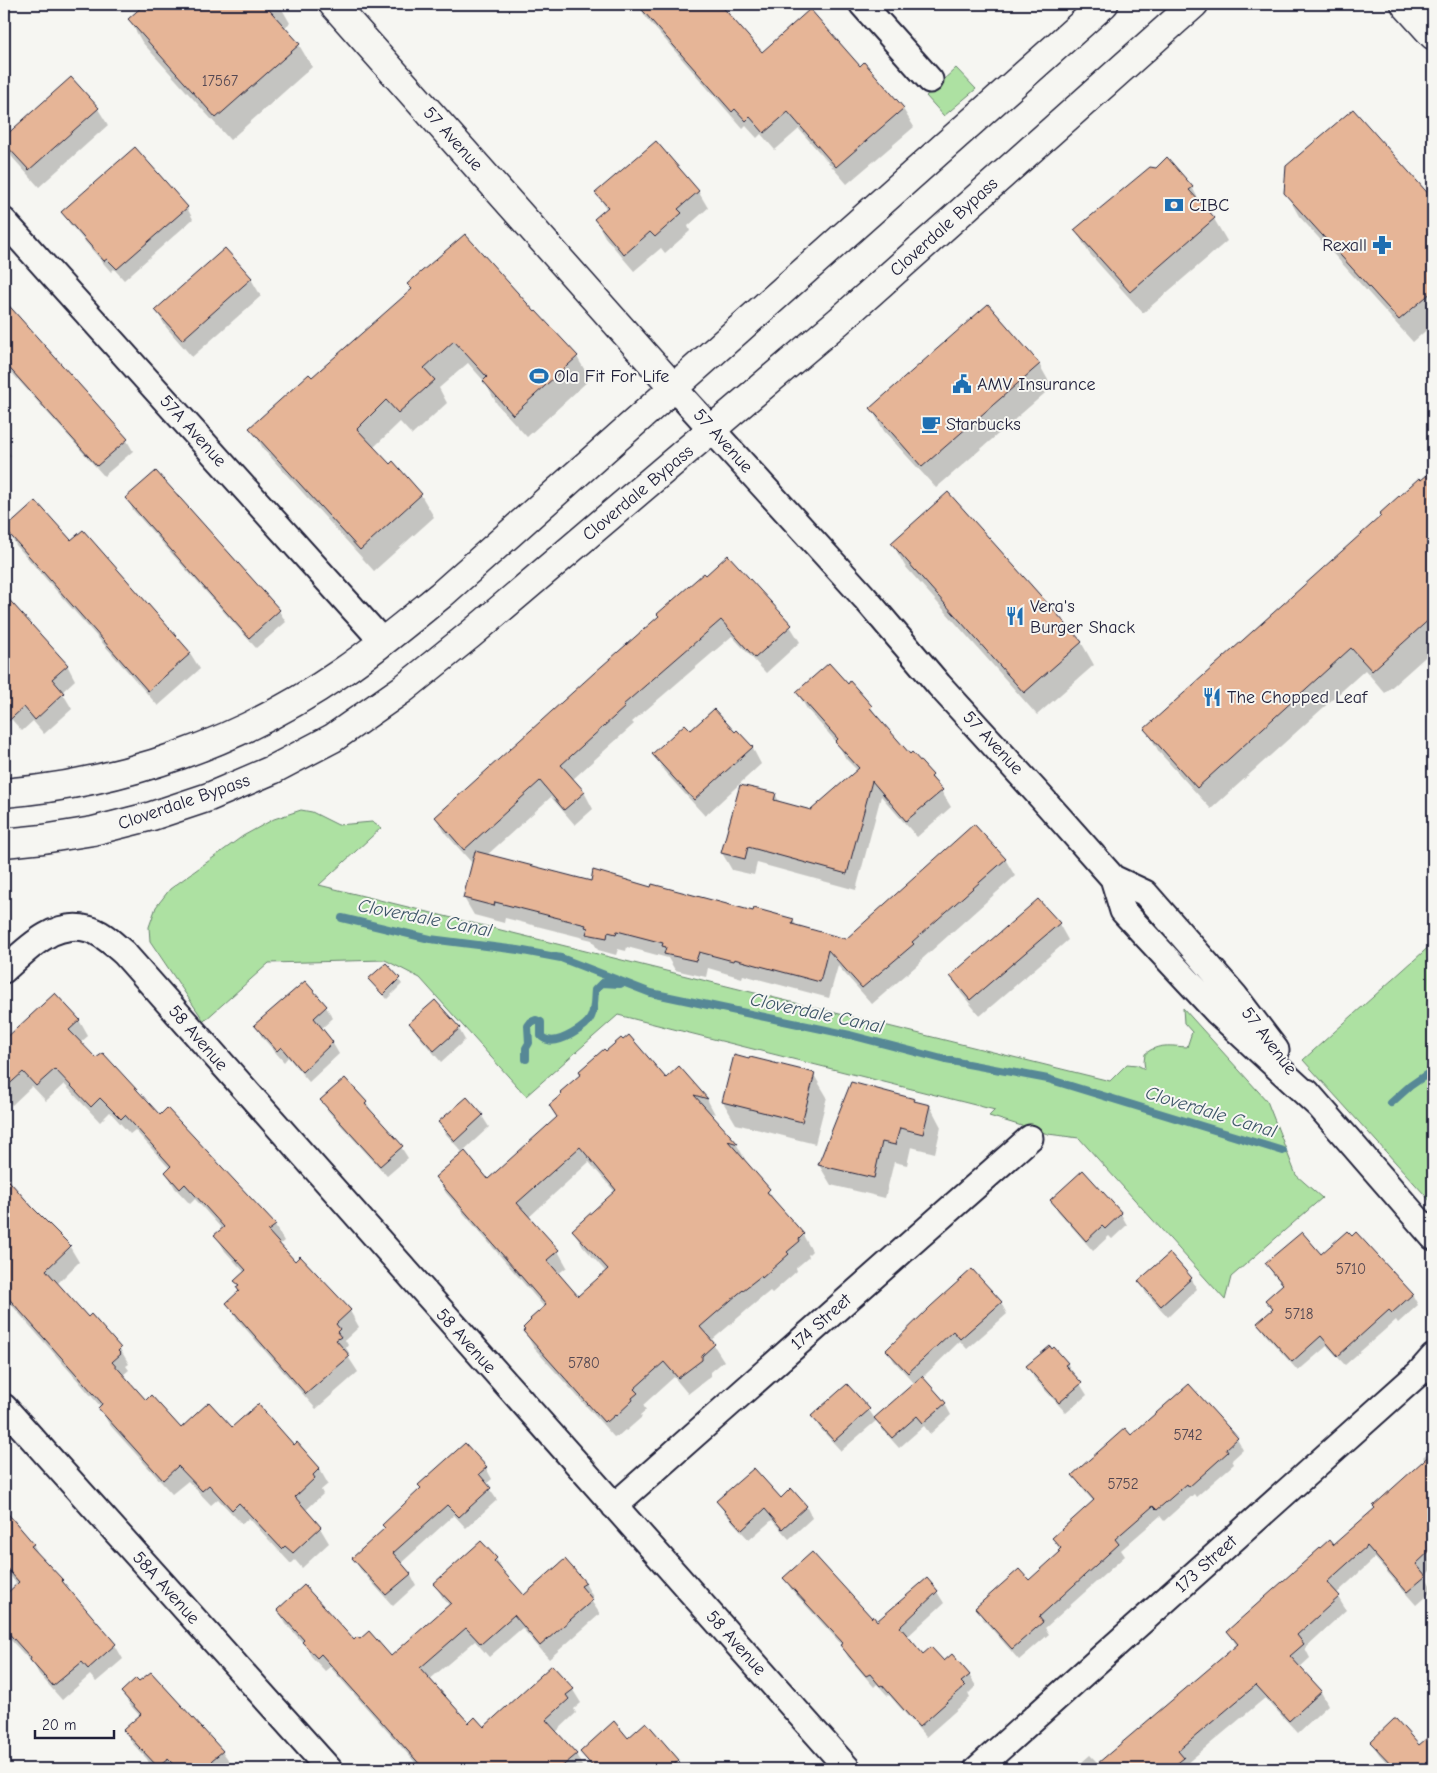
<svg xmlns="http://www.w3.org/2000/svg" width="1437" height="1773" font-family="'Comic Neue',sans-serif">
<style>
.green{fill:#ade1a2;stroke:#68826e}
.shadow{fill:#0003;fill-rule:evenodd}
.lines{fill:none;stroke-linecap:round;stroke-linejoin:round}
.stream{stroke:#578896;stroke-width:8}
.building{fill:#e6b597;stroke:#22223b;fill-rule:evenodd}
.minor-casing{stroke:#22223b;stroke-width:29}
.tertiary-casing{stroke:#22223b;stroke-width:31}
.trunk-casing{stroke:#22223b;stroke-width:31}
.minor{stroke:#f6f6f2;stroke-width:25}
.tertiary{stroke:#f6f6f2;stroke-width:28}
.trunk{stroke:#f6f6f2;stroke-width:28}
.labels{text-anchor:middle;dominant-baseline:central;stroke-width:4;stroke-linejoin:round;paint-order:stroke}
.number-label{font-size:15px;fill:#534752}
.street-label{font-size:18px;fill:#22223b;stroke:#f6f6f2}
.poi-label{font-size:18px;fill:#22223b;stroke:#f6f6f2;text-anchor:start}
.water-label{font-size:19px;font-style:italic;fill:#3d5568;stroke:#f6f6f2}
</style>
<rect width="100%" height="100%" fill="#f6f6f2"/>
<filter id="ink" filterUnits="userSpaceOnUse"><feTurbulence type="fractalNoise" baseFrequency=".02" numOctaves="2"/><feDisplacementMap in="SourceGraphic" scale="10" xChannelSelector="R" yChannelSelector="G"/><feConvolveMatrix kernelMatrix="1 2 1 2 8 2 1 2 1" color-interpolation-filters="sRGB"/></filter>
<g filter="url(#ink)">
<!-- green -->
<path class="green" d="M956 68 976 89 944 116 926 96Z
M301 810 312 812 338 825 372 822 381 828 319 885 1110 1081 1127 1064 1137 1065 1145 1069 1144 1062 1145 1054C1158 1043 1171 1046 1187 1047L1192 1032 1184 1023 1183 1008 1267 1101 1296 1175 1322 1198 1231 1277 1225 1300 1079 1138 1048 1134 989 1116 995 1110 618 1015 526 1096 420 978 385 960 269 963 204 1021 150 941 149 927 156 907 170 889 243 836 274 819Z
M1433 943V1204L1303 1060Z"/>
<!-- shadow -->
<path class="shadow" d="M147 4H279L290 23 284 28 299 45 312 67 230 140 142 42 129 19Z
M638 4H718L762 54 860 67 864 64 903 109 914 127 847 184 799 129 775 150 761 134 757 138 746 126 743 129 647 19Z
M71 79 98 109 108 125 39 187 12 157 4 142V139Z
M1353 111 1433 201V324L1413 342 1299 216 1286 193Z
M1192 187 1202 206 1214 219 1227 241 1143 313 1089 253 1076 231Z
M698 191 708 208 688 226 690 231 665 253 661 248 634 271 605 237 596 220 607 210 597 193Z
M187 208 193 219 124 280 114 269 111 272 69 223 62 212Z
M251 279 261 296 192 357 166 327 156 310Z
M409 284 534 314 577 357 590 379 527 437 497 404 484 381 468 363 439 388 447 403 412 435 400 422 373 448 421 495 434 517 374 571 264 450 251 428 312 378 412 290Z
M4 302 126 439 133 451 104 476 4 364Z
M1039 364 1052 387 936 488 884 431 871 408Z
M4 444 11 456 4 462Z
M156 472 279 611 286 622 256 648 133 510 127 498Z
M1433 472V650L1385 693 1365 670 1211 809 1159 752 1146 729Z
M7 529 71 542 190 653 200 669 158 706 16 545Z
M892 543 1081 642 1094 665 1037 715 905 566Z
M4 595 67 665 75 680 62 692 72 709 44 734 33 721 22 731 4 711Z
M659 614 790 626 800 642 766 673 732 636 632 722 634 724 572 780 584 792 593 809 575 825 551 797 486 856 592 882 652 888 793 920 797 927 846 940 1005 859 1015 876 921 960 922 961 872 1004 838 966 829 998 743 975 742 978 708 968 706 977 675 970 668 958 627 947 626 951 618 949 616 955 598 950 592 940 505 918 504 923 474 915 464 898 473 864 446 834 436 818 660 617Z
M847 686 871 707 879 720 910 756 932 776 951 807 917 837 881 796 856 890 757 863 754 875 732 870 722 853 775 794 780 803 811 812 858 771 846 759 838 744 807 709 797 692Z
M691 732 735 733 752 747 761 764 705 816 664 771 654 754Z
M1059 924 1068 940 980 1016 961 993 951 976Z
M386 964 402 984 387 999 370 979Z
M305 982 326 1007 333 1018 321 1029 332 1042 339 1054 309 1082 288 1057 284 1062 262 1037 256 1026Z
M55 994 79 1020 88 1036 80 1043 96 1060 160 1116 275 1226 284 1241 279 1245 295 1263 300 1258 350 1311 359 1327 345 1340 348 1345 346 1348 349 1353 347 1355 358 1372 316 1409 237 1319 228 1303 240 1292 236 1281 245 1273 225 1251 216 1235 223 1230 195 1199 190 1204 175 1188 166 1172 170 1169 135 1130 130 1134 110 1112 100 1122 64 1084 46 1101 32 1086 12 1105 4 1097V1042Z
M435 1001 459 1029 465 1040 441 1062 417 1034 410 1023Z
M679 1068 707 1099 715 1114 707 1112 737 1145 745 1159 740 1158 768 1190 777 1205 803 1235 812 1251 808 1255 809 1257 796 1268 797 1271 772 1293 770 1291 747 1310 711 1341 724 1361 711 1372V1376L688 1394 674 1377 643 1405 646 1410 640 1415 642 1417 626 1431 625 1430 617 1437 616 1436 614 1437 534 1348 525 1332 545 1308 446 1193 437 1177 488 1181 666 1080ZM589 1162 615 1192 573 1230 583 1246 606 1272 578 1297 558 1274 567 1267 558 1251 528 1218Z
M814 1075 827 1097 815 1144 736 1124 723 1102Z
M322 1100 366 1102 373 1115 401 1147 408 1158 387 1176 328 1111Z
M914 1100 916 1103 930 1106 941 1127 935 1153 911 1147 907 1165 894 1162 885 1198 831 1185 819 1165Z
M482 1116 489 1127 462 1152 446 1134 440 1122Z
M4 1177 70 1247 79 1262 57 1284 88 1319 120 1349 129 1364 126 1366 129 1370 123 1375 146 1402 181 1429H232L294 1446 319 1468 328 1484 321 1490 323 1494 305 1511 320 1528 329 1543 302 1568 295 1560 291 1564 249 1518 242 1524 218 1499 211 1505 188 1481 172 1494 109 1424 100 1408 101 1407 9 1302 4 1294V1284L9 1279 4 1273Z
M1051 1200 1121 1214 1127 1225 1112 1239 1109 1236 1093 1251 1058 1211Z
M1321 1255 1412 1294 1418 1305 1398 1323 1396 1320 1345 1365 1327 1346 1298 1371 1265 1334 1259 1324 1273 1311 1267 1300 1283 1285 1273 1274 1267 1263Z
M1191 1278 1197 1289 1168 1317 1146 1293 1140 1282Z
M1001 1303 1007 1314 967 1349 960 1341 922 1378 945 1404 951 1415 930 1434 924 1426 899 1448 882 1429 877 1420 841 1451 819 1427 813 1416 847 1385 869 1410 875 1419 915 1384 894 1361 888 1350Z
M1067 1363 1087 1395 1066 1413 1034 1378 1028 1366Z
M1131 1437 1237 1439 1243 1450 1232 1460 1234 1464 1196 1497 1194 1494 1164 1521 1160 1516 1121 1550 1125 1556 1045 1628 1049 1634 1019 1660 983 1619 977 1608 1029 1581 1061 1553 1054 1539 1094 1502 1080 1486 1074 1475Z
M1433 1448V1568L1425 1576 1433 1590 1416 1605 1375 1558 1336 1594 1346 1610 1305 1648 1310 1658 1299 1668 1321 1692 1328 1705 1298 1733 1265 1698 1186 1764 1189 1769H1074L1090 1755 1099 1764 1237 1646 1228 1631 1333 1547 1376 1509 1425 1461 1423 1457Z
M486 1468 492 1479 486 1484 497 1500 466 1528 454 1515 400 1564 410 1574 416 1585 393 1606 360 1569 354 1558 386 1529Z
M780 1499 806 1506 812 1518 789 1539 772 1520 749 1540 724 1512 718 1501Z
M4 1510 33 1544 40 1557 62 1580 68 1591 115 1645 123 1659 96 1682 90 1675 62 1700 39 1674 34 1665 9 1638 4 1629V1598L18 1585 4 1569Z
M496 1559 504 1572 524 1597 585 1583 593 1597 590 1599 600 1614 549 1659 522 1628 489 1657 475 1641 429 1680 468 1725 484 1729 573 1690 581 1703 574 1709 576 1713 556 1732 576 1754 583 1768 582 1769H536L529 1761 519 1769H421L330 1667 325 1671 311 1656 305 1645 286 1624 278 1610 391 1657 450 1606 443 1598 435 1584Z
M785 1578 876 1623 927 1580 937 1592 944 1603 907 1637 923 1655 969 1675 976 1686 968 1694 970 1698 926 1737 889 1695 888 1696 877 1684 874 1687 848 1657 842 1645 791 1589Z
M122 1692 222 1751 235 1769H152L147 1759 132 1743 125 1730 140 1716 130 1705Z
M646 1724 684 1769H593L581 1752 628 1739Z
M1433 1735V1769H1393L1379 1754 1372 1742 1419 1746Z"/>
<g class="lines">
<!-- stream -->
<path class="stream" d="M342 918 430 939 518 950 561 958 651 993 850 1035 946 1060 1048 1079 1283 1151
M526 1059V1048L529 1043 528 1026 531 1022 536 1020 541 1022V1036C542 1037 546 1040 548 1040 559 1044 587 1027 591 1017 595 1009 594 999 595 990L602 983 620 984
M1391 1103 1410 1086 1433 1070"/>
</g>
<!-- building -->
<path class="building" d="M145 4H264L300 44 216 118 128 19Z
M637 4H720L762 52 810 9 860 66 864 62 904 108 836 167 788 112 764 133 750 117 746 121 735 109 732 112Z
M71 77 99 108 29 170 4 143V137Z
M1353 109 1433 199V291L1399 320 1284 193 1286 166Z
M656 141 699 191 678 209 682 213 655 237 650 232 624 255 594 219 608 207 595 193Z
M135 147 188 207 117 269 107 259 104 261 61 212Z
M1167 157 1193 187 1189 190 1215 218 1130 292 1074 230 1150 167 1156 168Z
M465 234 535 312 536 311 578 356 513 415 483 381 487 377 454 341 424 368 435 380 398 413 386 400 357 429 390 464 393 461 422 494 360 550 249 428 309 374 312 377 412 289 407 284Z
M225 248 252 278 182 340 155 310Z
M4 300 128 439 97 466 4 362Z
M988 304 1040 364 922 467 870 408Z
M1433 470V616L1372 671 1351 648 1197 788 1144 729 1381 516 1379 514 1419 478 1421 480Z
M156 471 280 610 249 638 125 498Z
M948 492 1082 642 1024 693 891 543Z
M36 501 71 540 83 530 191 653 148 691 5 529Z
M728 555 792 625 755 658 721 620 623 705 625 707 561 765 585 792 564 810 540 781 464 850 435 817 594 673 659 616 657 614 704 573 706 575Z
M4 594 68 665 52 679 64 693 35 720 24 707 4 725Z
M829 663 848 684 850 681 872 706 870 708 910 754 912 752 933 775 931 777 943 790 906 821 872 781 847 874 748 847 745 859 721 853 740 785 776 793 774 800 811 810 859 768 835 742 838 739 796 692Z
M714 709 735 732 737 730 753 747 694 800 652 754 685 724 691 730Z
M974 824 1006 859 912 942 914 944 862 988 828 950 820 982 734 959 733 961 699 952 696 961 664 954 666 947 662 946 663 943 617 931 616 934 608 932 607 938 586 934 588 928 585 927 586 925 495 902 494 906 463 898 475 851 591 881 593 870 651 887 652 884 753 911 754 908 794 919 792 924 846 939Z
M1038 899 1060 923 970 1000 950 976Z
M386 963 400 978 383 995 368 979Z
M305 981 327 1006 314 1018 333 1042 302 1072 281 1047 277 1051 254 1025Z
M55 993 80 1020 69 1030 96 1058 103 1053 160 1115 167 1108 276 1225 268 1231 295 1261 300 1256 351 1310 336 1324 340 1329 337 1332 341 1337 336 1340 350 1356 306 1394 226 1303 239 1291 236 1287 239 1285 234 1281 246 1270 214 1235 224 1227 185 1184 180 1189 165 1172 171 1166 125 1115 121 1119 100 1098 91 1107 55 1069 36 1086 23 1072 4 1089V1040Z
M435 1000 460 1028 434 1051 409 1023Z
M629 1035 666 1078 679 1066 708 1099 694 1095 738 1144 728 1141 770 1189 767 1192 804 1234 799 1239 800 1241 787 1252 789 1254 762 1278 761 1276 738 1294 700 1327 715 1344 702 1356V1360L678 1378 664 1362 634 1389 638 1393 632 1398 633 1400 616 1416 615 1415 607 1422 606 1420 604 1422 523 1331 525 1330 523 1328 531 1320 530 1319 546 1305 435 1177 465 1151 488 1179 557 1117 549 1105 562 1094 560 1092 581 1074 579 1071 604 1049 606 1051 621 1038 623 1040ZM580 1147 616 1190 572 1230 608 1269 578 1296 547 1260 559 1250 517 1203Z
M734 1055 749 1059 750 1057 815 1073 802 1122 722 1102Z
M345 1078 367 1102 365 1104 403 1146 380 1166 320 1100Z
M851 1082 915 1099 914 1101 930 1105 923 1134 900 1128 895 1145 882 1142 874 1178 818 1165Z
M467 1097 483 1115 455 1141 438 1122Z
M1083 1170 1122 1213 1105 1229 1102 1226 1086 1241 1050 1200Z
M4 1175 32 1207 71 1246 46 1270 88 1317 91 1314 121 1348 118 1351 121 1354 112 1362 146 1400 151 1395 181 1428 209 1402 232 1427 258 1404 294 1445 297 1442 320 1468 313 1475 315 1478 295 1497 321 1527 293 1553 285 1546 282 1549 239 1503 232 1510 209 1485 202 1491 178 1466 163 1480 98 1408 102 1404 101 1402 4 1293Z
M1347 1231 1352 1236 1356 1232 1413 1294 1392 1313 1389 1310 1338 1356 1321 1336 1292 1362 1257 1323 1273 1309 1265 1300 1283 1284 1265 1263 1302 1232 1321 1254Z
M1170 1253 1192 1278 1161 1306 1138 1281Z
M972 1269 1002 1302 960 1339 953 1331 908 1373 886 1350 931 1306Z
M1050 1346 1052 1349 1054 1347 1068 1363 1065 1365 1082 1383 1059 1403 1026 1366Z
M922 1376 946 1403 923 1423 917 1416 892 1438 874 1418Z
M847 1384 870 1409 834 1441 811 1416Z
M1189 1384 1238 1438 1226 1449 1228 1452 1189 1487 1187 1484 1157 1510 1153 1506 1115 1539 1119 1544 1039 1617 1043 1622 1012 1649 975 1608 1019 1569 1029 1580 1060 1552 1058 1551 1061 1548 1052 1538 1094 1500 1072 1475 1125 1428 1131 1435Z
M465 1443 487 1467 479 1474 491 1488 459 1517 447 1505 393 1553 411 1574 386 1595 352 1558 385 1528 382 1525 421 1488 418 1485Z
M1433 1452V1548L1416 1564 1426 1576 1407 1592 1367 1546 1327 1582 1340 1596 1297 1635 1304 1644 1290 1656 1322 1691 1289 1721 1256 1685 1178 1751 1184 1758 1170 1769H1091L1238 1644 1227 1631 1329 1540 1333 1545 1375 1508 1373 1506Z
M754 1468 781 1498 791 1488 807 1506 782 1529 765 1509 742 1530 716 1501Z
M4 1509 34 1544 31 1546 63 1580 62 1581 116 1644 88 1669 82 1662 53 1686 30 1660 31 1658 4 1628V1596L19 1582 4 1565Z
M481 1541 497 1558 494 1561 524 1595 565 1559 586 1583 581 1586 593 1600 540 1646 514 1615 481 1644 466 1628 420 1668 469 1723 475 1717 484 1727 552 1665 574 1689 566 1695 569 1699 546 1720 577 1754 559 1769H424L321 1654 317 1658 302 1642 304 1640 277 1610 304 1585 354 1640 357 1637 360 1639 369 1631 391 1656 451 1603 433 1584Z
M812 1552 872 1618 873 1616 877 1621 927 1578 938 1591 900 1627 923 1654 931 1647 944 1661 952 1654 970 1675 961 1682 965 1686 919 1727 882 1685 880 1686 870 1674 866 1676 840 1645 843 1643 783 1578Z
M151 1672 223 1751 212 1760 221 1769H178L168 1759 158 1767 123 1730 141 1714 121 1692 136 1678 139 1681Z
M1394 1719H1396L1419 1745 1433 1733V1769H1396L1370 1742Z
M614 1721 628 1738 646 1722 679 1760 669 1769H595L580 1752Z"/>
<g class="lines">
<!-- minor casing -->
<g class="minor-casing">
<path id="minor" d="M862 4 930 80
M4 221 383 642
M674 388 865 598 939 685 1040 796 1113 878 1123 911 1217 1012 1317 1104
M1113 878 1145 893 1235 996 1276 1050
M4 970C27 949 54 920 88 929 102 932 113 944 124 953L848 1769
M1307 1092 1433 1237
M4 1407 329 1769
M614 1506 1030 1138
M977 1769 1419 1373 1433 1357"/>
</g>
<!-- tertiary casing -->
<g class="tertiary-casing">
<path id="tertiary" d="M333 4 674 388"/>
</g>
<!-- trunk casing -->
<g class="trunk-casing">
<path id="trunk" d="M1405 4 1433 35
M4 793C124 783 243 741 342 672 377 648 409 621 441 595L1104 4
M4 843 43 839 93 831 152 816 209 797 272 770 333 738 403 689 471 634 839 321 1194 4"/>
</g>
<!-- minor -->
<use href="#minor" class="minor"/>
<!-- tertiary -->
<use href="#tertiary" class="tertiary"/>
<!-- trunk -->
<use href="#trunk" class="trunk"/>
</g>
</g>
<!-- icons -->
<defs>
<g id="bank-bare" transform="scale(1.5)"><path d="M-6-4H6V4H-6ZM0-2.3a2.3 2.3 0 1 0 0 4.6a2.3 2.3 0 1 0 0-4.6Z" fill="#1f6fb2" stroke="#f6f6f2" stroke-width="2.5" paint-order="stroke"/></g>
<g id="pharmacy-bare" transform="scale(1.5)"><path d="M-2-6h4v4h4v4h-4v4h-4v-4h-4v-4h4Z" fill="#1f6fb2" stroke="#f6f6f2" stroke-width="2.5" paint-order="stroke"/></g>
<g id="stadium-bare" transform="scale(1.5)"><path d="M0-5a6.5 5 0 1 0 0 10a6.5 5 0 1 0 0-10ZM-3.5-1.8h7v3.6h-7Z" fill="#1f6fb2" stroke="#f6f6f2" stroke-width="2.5" paint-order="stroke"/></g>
<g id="civic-bare" transform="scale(1.5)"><path d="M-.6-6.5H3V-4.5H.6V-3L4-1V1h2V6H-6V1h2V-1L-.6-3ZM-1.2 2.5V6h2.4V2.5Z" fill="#1f6fb2" stroke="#f6f6f2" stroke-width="2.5" paint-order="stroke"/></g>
<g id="cafe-bare" transform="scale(1.5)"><path d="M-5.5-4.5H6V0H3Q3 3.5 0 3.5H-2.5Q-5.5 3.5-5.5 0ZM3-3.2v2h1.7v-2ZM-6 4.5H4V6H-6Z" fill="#1f6fb2" stroke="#f6f6f2" stroke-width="2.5" paint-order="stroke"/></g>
<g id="restaurant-bare" transform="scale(1.5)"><path d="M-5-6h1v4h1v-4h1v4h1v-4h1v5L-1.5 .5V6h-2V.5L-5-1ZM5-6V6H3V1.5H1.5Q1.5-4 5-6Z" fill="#1f6fb2" stroke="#f6f6f2" stroke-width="2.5" paint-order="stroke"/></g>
</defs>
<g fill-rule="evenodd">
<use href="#bank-bare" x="1174" y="205"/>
<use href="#pharmacy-bare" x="1382" y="245"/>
<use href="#stadium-bare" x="539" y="376"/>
<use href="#civic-bare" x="962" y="384"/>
<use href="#cafe-bare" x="931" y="424"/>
<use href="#restaurant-bare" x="1015" y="616"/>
<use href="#restaurant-bare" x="1212" y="697"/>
</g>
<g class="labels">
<!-- number labels -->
<g class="number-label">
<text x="220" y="81">17567</text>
<text x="1351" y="1269">5710</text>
<text x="1299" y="1314">5718</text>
<text x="584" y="1363">5780</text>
<text x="1188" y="1435">5742</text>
<text x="1123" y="1484">5752</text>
</g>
<!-- street labels -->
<g class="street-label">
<text transform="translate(453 139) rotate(48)">57 Avenue</text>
<text transform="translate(944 227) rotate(-42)">Cloverdale Bypass</text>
<text transform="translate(193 431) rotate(48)">57A Avenue</text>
<text transform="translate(723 441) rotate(48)">57 Avenue</text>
<text transform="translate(638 493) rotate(-40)">Cloverdale Bypass</text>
<text transform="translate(993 743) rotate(47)">57 Avenue</text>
<text transform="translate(184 802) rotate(-19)">Cloverdale Bypass</text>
<text transform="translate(198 1038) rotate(49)">58 Avenue</text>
<text transform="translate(1269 1041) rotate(53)">57 Avenue</text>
<text transform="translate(821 1322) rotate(-42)">174 Street</text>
<text transform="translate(466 1341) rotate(48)">58 Avenue</text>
<text transform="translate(1206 1564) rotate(-42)">173 Street</text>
<text transform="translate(166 1588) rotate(48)">58A Avenue</text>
<text transform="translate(736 1643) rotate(48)">58 Avenue</text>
</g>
<!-- poi labels -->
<g class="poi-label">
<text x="1189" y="205">CIBC</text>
<text x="1367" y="245" text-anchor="end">Rexall</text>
<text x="554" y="376">Ola Fit For Life</text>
<text x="977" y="384">AMV Insurance</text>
<text x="946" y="424">Starbucks</text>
<text x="1030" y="606">Vera's<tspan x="1030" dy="21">Burger Shack</tspan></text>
<text x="1227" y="697">The Chopped Leaf</text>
</g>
<!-- water labels -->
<g class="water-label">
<text transform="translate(425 918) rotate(11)">Cloverdale Canal</text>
<text transform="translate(817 1013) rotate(12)">Cloverdale Canal</text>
<text transform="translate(1211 1112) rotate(17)">Cloverdale Canal</text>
</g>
</g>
<!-- margin -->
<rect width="1437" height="1773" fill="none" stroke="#f6f6f2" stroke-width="20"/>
<rect x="10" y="10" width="1417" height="1753" fill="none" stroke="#22223b" stroke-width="2" filter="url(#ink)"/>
<!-- scale -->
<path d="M35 1730v8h79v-8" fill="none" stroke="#22223b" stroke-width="2.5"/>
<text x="42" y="1730" font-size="15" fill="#22223b" stroke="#f6f6f2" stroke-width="4" paint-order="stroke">20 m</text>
</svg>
